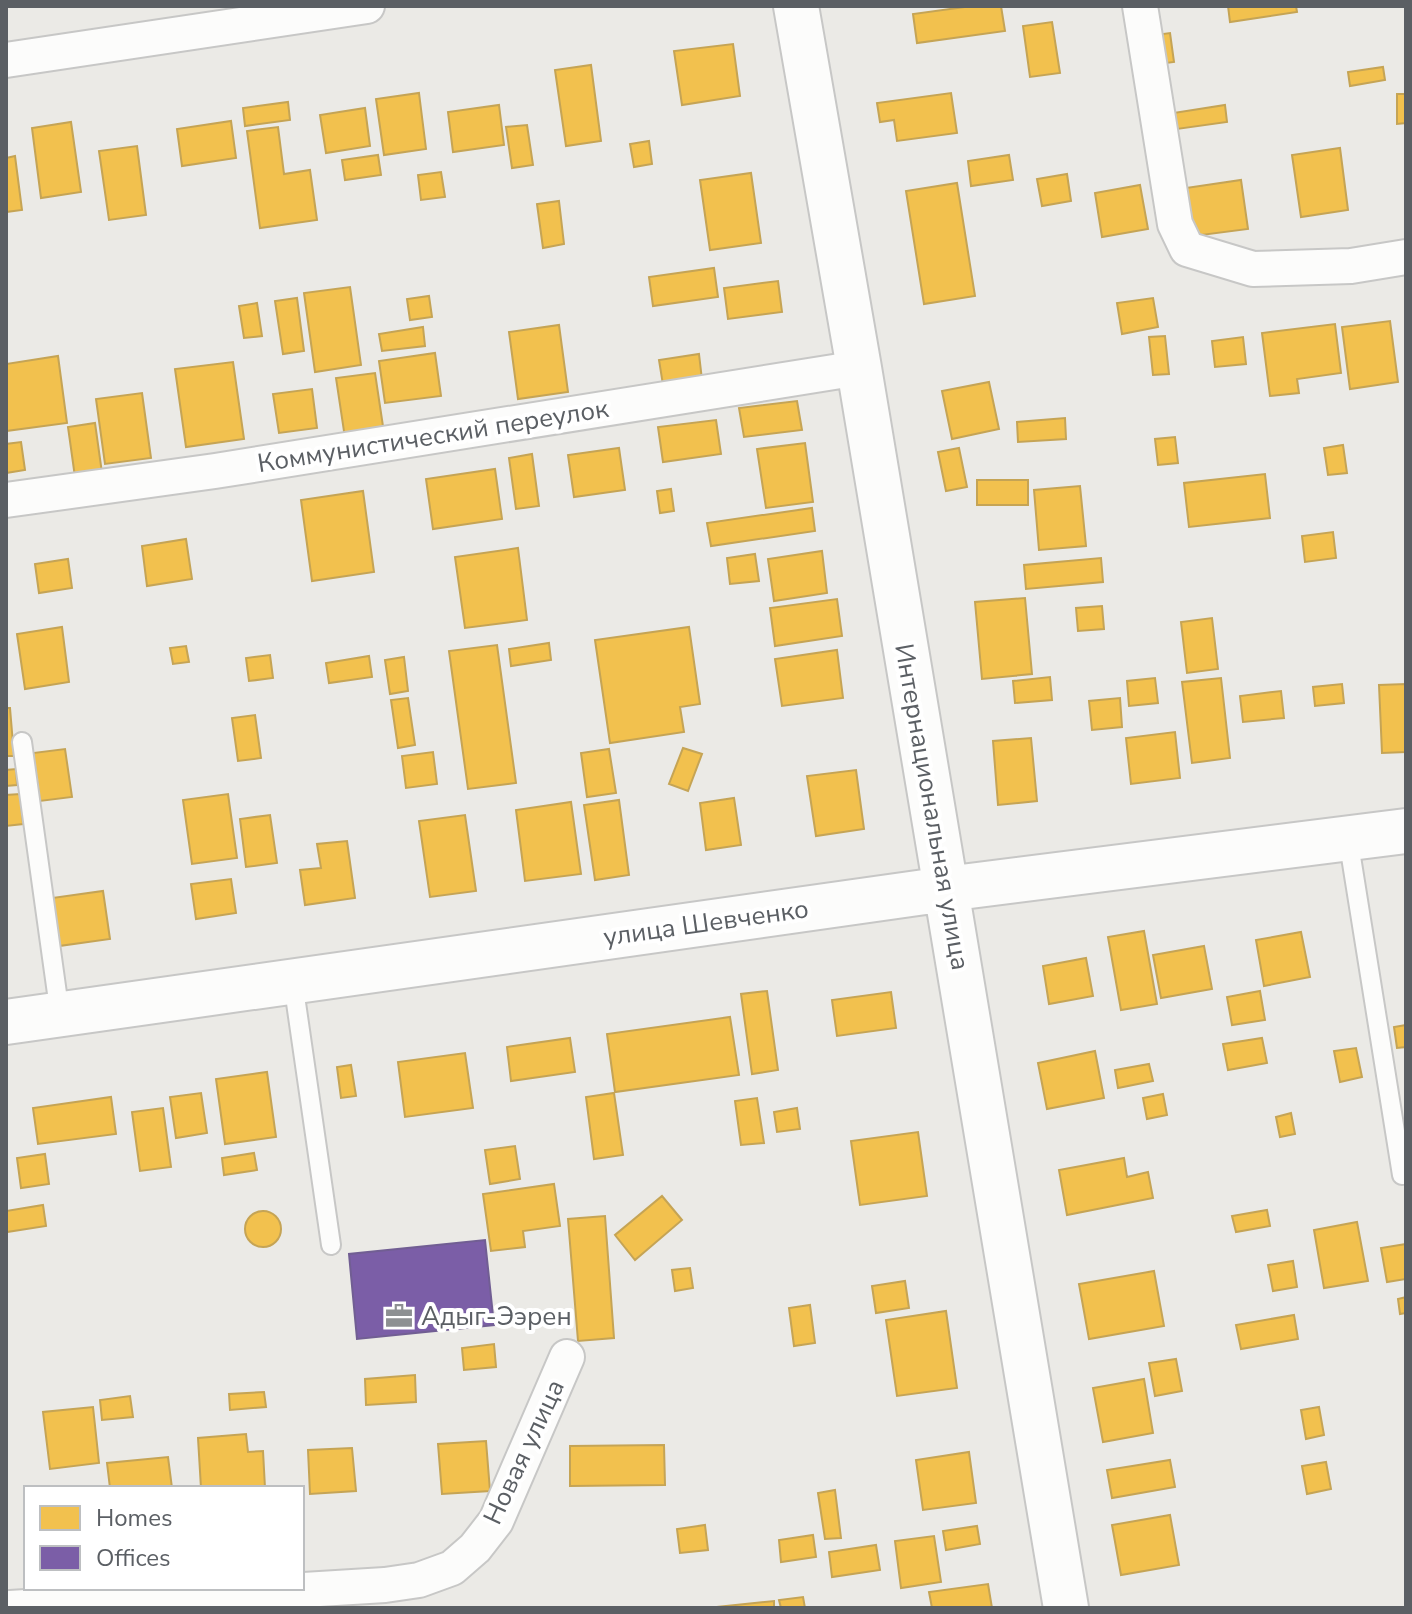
<svg xmlns="http://www.w3.org/2000/svg" width="1412" height="1614" font-family="'Nunito Sans',sans-serif">
<style>
.homes{fill:#f2c14e;stroke:#c5a455;stroke-width:2}
.offices{fill:#7b5ea7;stroke:#715e93;stroke-width:2}
.lines{fill:none;stroke-linecap:round;stroke-linejoin:round}
.lane-casing{stroke:#c7c7c6;stroke-width:22}
.street-casing{stroke:#c7c7c6;stroke-width:38}
.secondary-casing{stroke:#c7c7c6;stroke-width:48}
.lane{stroke:#fcfcfb;stroke-width:18}
.street{stroke:#fcfcfb;stroke-width:34}
.secondary{stroke:#fcfcfb;stroke-width:44}
.labels{text-anchor:middle;dominant-baseline:central;stroke-width:8;stroke-linejoin:round;paint-order:stroke}
.street-label{font-size:26px;fill:#5b5f64;stroke:#fff}
.poi-label{font-size:26px;fill:#5b5f64;stroke:#fff;text-anchor:start}
</style>
<rect width="100%" height="100%" fill="#ebeae6"/>
<!-- homes -->
<path class="homes" d="M972 6H1001L1005 31 917 43 913 14Z
M1228 6H1296L1297 12 1230 22Z
M1052 22 1060 73 1030 77 1023 26Z
M1170 33 1174 62 1159 64 1155 35Z
M733 44 740 96 682 105 674 51Z
M591 65 601 141 566 146 555 70Z
M1383 67 1385 80 1350 86 1348 72Z
M419 93 426 149 384 155 376 99Z
M951 93 957 133 897 141 894 120 880 122 877 103Z
M1397 94H1406V123L1397 124Z
M288 102 290 120 245 126 243 108Z
M499 105 504 145 453 152 448 112Z
M1225 105 1227 122 1170 130 1167 114Z
M365 108 370 146 326 153 320 115Z
M231 121 236 158 182 166 177 129Z
M71 122 81 192 41 198 32 128Z
M527 125 533 165 512 168 506 127Z
M278 127 284 174 310 170 317 220 260 228 247 131Z
M649 141 652 164 634 167 630 144Z
M137 146 146 215 109 220 99 151Z
M1340 148 1348 210 1301 217 1292 155Z
M378 155 381 175 345 180 342 160Z
M1009 155 1013 180 971 186 968 161Z
M15 156 22 210 6 212V158Z
M441 172 445 197 421 200 418 175Z
M751 173 761 243 710 250 700 180Z
M1067 174 1071 201 1042 206 1037 179Z
M1241 180 1248 229 1186 237 1179 189Z
M957 183 975 296 924 304 906 191Z
M1140 185 1148 229 1102 237 1095 193Z
M559 201 564 244 543 248 537 204Z
M714 268 718 297 653 306 649 277Z
M778 281 782 312 728 319 724 288Z
M350 287 361 365 315 372 304 293Z
M429 296 432 317 410 320 407 299Z
M297 298 304 351 283 354 275 301Z
M1153 298 1158 327 1122 334 1117 303Z
M257 303 262 336 244 338 239 306Z
M1390 321 1398 382 1350 389 1342 327Z
M1335 324 1341 373 1297 379 1299 393 1270 396 1262 333Z
M559 325 568 392 518 399 509 332Z
M423 327 425 346 382 351 379 334Z
M1165 336 1169 374 1153 375 1149 337Z
M1243 337 1246 364 1215 367 1212 341Z
M435 353 441 396 385 403 379 361Z
M699 354 702 380 663 385 659 360Z
M58 356 67 423 6 431V364Z
M233 362 244 439 186 447 175 369Z
M375 373 384 433 345 438 336 378Z
M989 382 999 429 952 439 942 391Z
M312 389 317 428 279 433 273 394Z
M142 393 151 458 105 464 96 399Z
M797 401 802 430 744 437 739 408Z
M1065 418 1066 439 1018 442 1017 422Z
M716 420 721 454 663 462 658 427Z
M95 423 102 473 75 477 68 427Z
M1175 437 1178 463 1158 465 1155 439Z
M21 442 25 470 6 473V444Z
M805 443 813 502 766 508 757 449Z
M1343 445 1347 473 1328 475 1324 448Z
M619 448 625 490 574 497 568 455Z
M959 448 967 487 946 491 938 452Z
M532 454 539 506 516 509 509 458Z
M495 469 502 519 433 529 426 479Z
M1265 474 1270 518 1189 527 1184 483Z
M977 480H1028V505H977Z
M1080 486 1086 546 1039 550 1034 490Z
M671 489 674 511 660 513 657 491Z
M363 491 374 572 312 581 301 500Z
M812 508 815 531 711 546 707 523Z
M1333 532 1336 558 1305 562 1302 536Z
M186 539 192 579 147 586 142 546Z
M518 548 527 620 465 628 455 557Z
M822 551 827 593 774 601 768 559Z
M755 554 759 581 730 584 727 558Z
M1101 558 1103 582 1026 589 1024 565Z
M68 559 72 588 39 593 35 564Z
M1025 598 1032 674 982 679 975 602Z
M837 599 842 636 775 646 770 608Z
M1102 606 1104 629 1078 631 1076 608Z
M1212 618 1218 669 1187 673 1181 622Z
M62 627 69 682 25 689 17 634Z
M689 627 700 704 680 707 684 732 610 743 595 640Z
M549 643 551 660 511 666 509 649Z
M497 645 516 783 468 789 449 651Z
M186 646 189 662 173 664 170 648Z
M837 650 843 698 782 706 775 659Z
M270 655 273 678 249 681 246 658Z
M369 656 372 677 329 683 326 663Z
M404 657 408 691 390 694 385 660Z
M1050 677 1052 700 1015 703 1013 681Z
M1155 678 1158 703 1129 706 1127 681Z
M1221 678 1230 758 1192 763 1182 682Z
M1342 684 1344 703 1315 706 1313 687Z
M1406 684V752L1382 753 1379 685Z
M1281 691 1284 718 1243 722 1240 696Z
M408 698 415 745 398 748 391 700Z
M1120 698 1122 727 1092 730 1089 701Z
M6 708H10L14 756H6Z
M255 715 261 758 238 761 232 718Z
M1175 732 1180 778 1131 784 1126 738Z
M1031 738 1037 801 998 805 993 741Z
M683 748 702 754 688 791 669 784Z
M65 749 72 797 40 801 33 753Z
M609 749 616 793 587 797 581 753Z
M433 752 437 784 406 788 402 756Z
M16 769 17 785 6 786V770Z
M856 770 864 829 816 836 807 776Z
M20 794 23 824 6 826V795Z
M228 794 237 858 192 864 183 800Z
M734 798 741 845 706 850 700 803Z
M619 800 629 875 595 880 584 805Z
M571 802 581 874 525 881 516 810Z
M270 815 277 863 246 867 240 819Z
M465 815 476 891 430 897 419 821Z
M347 841 355 898 305 905 300 870 321 868 317 844Z
M231 879 236 913 196 919 191 884Z
M103 891 110 939 59 946 52 898Z
M1144 931 1157 1004 1121 1010 1108 937Z
M1301 932 1310 977 1264 986 1256 940Z
M1204 946 1212 989 1161 998 1153 955Z
M1086 958 1093 996 1049 1004 1043 966Z
M767 991 778 1070 752 1074 741 994Z
M1260 991 1265 1020 1232 1025 1227 997Z
M891 992 896 1028 837 1036 832 1000Z
M730 1017 739 1075 615 1092 607 1034Z
M1406 1025V1047L1397 1048 1394 1027Z
M570 1038 575 1072 511 1081 507 1047Z
M1262 1038 1267 1063 1228 1070 1223 1044Z
M1356 1048 1362 1077 1340 1082 1334 1051Z
M1095 1051 1104 1098 1047 1109 1038 1063Z
M465 1053 473 1108 405 1117 398 1062Z
M1149 1064 1153 1081 1118 1088 1115 1070Z
M351 1065 356 1096 341 1098 337 1067Z
M267 1072 276 1137 225 1144 216 1079Z
M201 1093 207 1133 176 1138 170 1097Z
M614 1093 623 1155 594 1159 586 1097Z
M1163 1094 1167 1115 1147 1119 1143 1098Z
M111 1097 116 1134 38 1144 33 1108Z
M757 1098 764 1143 741 1145 735 1101Z
M163 1108 171 1167 140 1171 132 1112Z
M797 1108 800 1129 777 1132 774 1112Z
M1291 1113 1295 1134 1280 1137 1276 1117Z
M918 1132 927 1196 860 1205 851 1141Z
M515 1146 520 1179 490 1184 485 1150Z
M254 1153 257 1170 224 1175 222 1158Z
M45 1154 49 1184 21 1188 17 1158Z
M1124 1158 1127 1177 1148 1172 1153 1198 1067 1215 1059 1170Z
M554 1184 560 1226 523 1231 525 1247 491 1251 483 1194Z
M662 1196 682 1220 635 1260 615 1235Z
M43 1205 46 1226 7 1232 6 1211Z
M1267 1210 1270 1226 1236 1232 1232 1216Z
M245 1229a18 18 0 1 1 36 0a18 18 0 1 1-36 0Z
M605 1216 614 1338 578 1341 568 1219Z
M1357 1222 1368 1281 1324 1288 1314 1230Z
M1406 1244V1279L1387 1282 1381 1248Z
M1293 1261 1297 1287 1273 1291 1268 1265Z
M690 1268 693 1288 675 1291 672 1270Z
M1154 1271 1164 1326 1089 1339 1079 1284Z
M905 1281 909 1308 876 1313 872 1286Z
M1406 1297V1313L1400 1314 1398 1299Z
M810 1305 815 1343 794 1346 789 1308Z
M946 1311 957 1388 897 1396 886 1320Z
M1294 1315 1298 1339 1241 1349 1236 1325Z
M494 1344 496 1367 464 1370 462 1348Z
M1176 1359 1182 1391 1155 1396 1149 1363Z
M415 1375 416 1402 366 1405 365 1379Z
M1144 1379 1153 1433 1103 1442 1093 1388Z
M264 1392 266 1407 230 1410 229 1394Z
M130 1396 133 1417 102 1420 100 1400Z
M93 1407 99 1463 50 1469 43 1412Z
M1319 1407 1324 1435 1306 1439 1301 1410Z
M246 1434 248 1452 263 1451 265 1488H201L198 1438Z
M486 1441 490 1491 442 1494 438 1444Z
M664 1445 665 1485 570 1486V1446Z
M352 1448 356 1491 310 1494 308 1450Z
M969 1452 976 1503 923 1510 916 1460Z
M168 1457 172 1488H110L107 1463Z
M1170 1460 1175 1487 1112 1498 1107 1470Z
M1326 1462 1331 1489 1307 1494 1302 1466Z
M835 1490 841 1538 825 1539 818 1493Z
M1170 1515 1179 1565 1121 1575 1112 1525Z
M705 1525 708 1550 680 1553 677 1529Z
M977 1526 980 1544 946 1550 943 1531Z
M813 1535 816 1557 781 1562 779 1540Z
M934 1536 941 1582 901 1588 895 1541Z
M876 1545 880 1570 832 1577 829 1552Z
M988 1584 992 1608H932L929 1592Z
M803 1597 805 1608H781L779 1600Z
M774 1601V1608H707Z"/>
<!-- offices -->
<path class="offices" d="M485 1240 494 1325 357 1339 349 1254Z"/>
<g class="lines">
<!-- lane casing -->
<g class="lane-casing">
<path id="lane" d="M22 742 60 1015
M1348 838 1402 1175
M293 982 331 1245"/>
</g>
<!-- street casing -->
<g class="street-casing">
<path id="street" d="M1140 6 1175 224 1187 249 1253 269 1351 266 1406 257
M6 60 367 6
M6 500 215 471 859 368
M10 1608 385 1585 419 1580 452 1568 475 1548 496 1521 567 1357"/>
</g>
<!-- secondary casing -->
<g class="secondary-casing">
<path id="secondary" d="M796 6 859 368 1066 1608
M6 1022 946 889 1406 831"/>
</g>
<!-- lane -->
<use href="#lane" class="lane"/>
<!-- street -->
<use href="#street" class="street"/>
<!-- secondary -->
<use href="#secondary" class="secondary"/>
</g>
<!-- icons -->
<defs>
<g id="office-bare" transform="scale(2.16)"><path d="M-6-3h4V-5.5h4V-3h4V5H-6ZM-1-4.5V-3h2v-1.5ZM-6 0V1H6V0Z" fill="#8d9092" stroke="#fff" stroke-width="2.5" paint-order="stroke"/></g>
</defs>
<g fill-rule="evenodd">
<use href="#office-bare" x="399" y="1316"/>
</g>
<g class="labels">
<!-- street labels -->
<g class="street-label">
<text transform="translate(433 436) rotate(-9)">Коммунистический переулок</text>
<text transform="translate(932 807) rotate(80)">Интернациональная улица</text>
<text transform="translate(706 923) rotate(-8)">улица Шевченко</text>
<text transform="translate(524 1452) rotate(-65)">Новая улица</text>
</g>
<!-- poi labels -->
<g class="poi-label">
<text x="421" y="1316">Адыг-Ээрен</text>
</g>
</g>
<!-- border -->
<rect width="1412" height="1614" fill="none" stroke="#5b5f64" stroke-width="16"/>
<!-- legend -->
<rect x="24" y="1486" width="280" height="104" fill="#ffffff" stroke="#bdbfc1" stroke-width="2"/>
<rect x="40" y="1506" width="40" height="24" fill="#f2c14e" stroke="#bdbfc1" stroke-width="2"/>
<text x="96" y="1526" font-size="24" fill="#5b5f64">Homes</text>
<rect x="40" y="1546" width="40" height="24" fill="#7b5ea7" stroke="#bdbfc1" stroke-width="2"/>
<text x="96" y="1566" font-size="24" fill="#5b5f64">Offices</text>
</svg>
